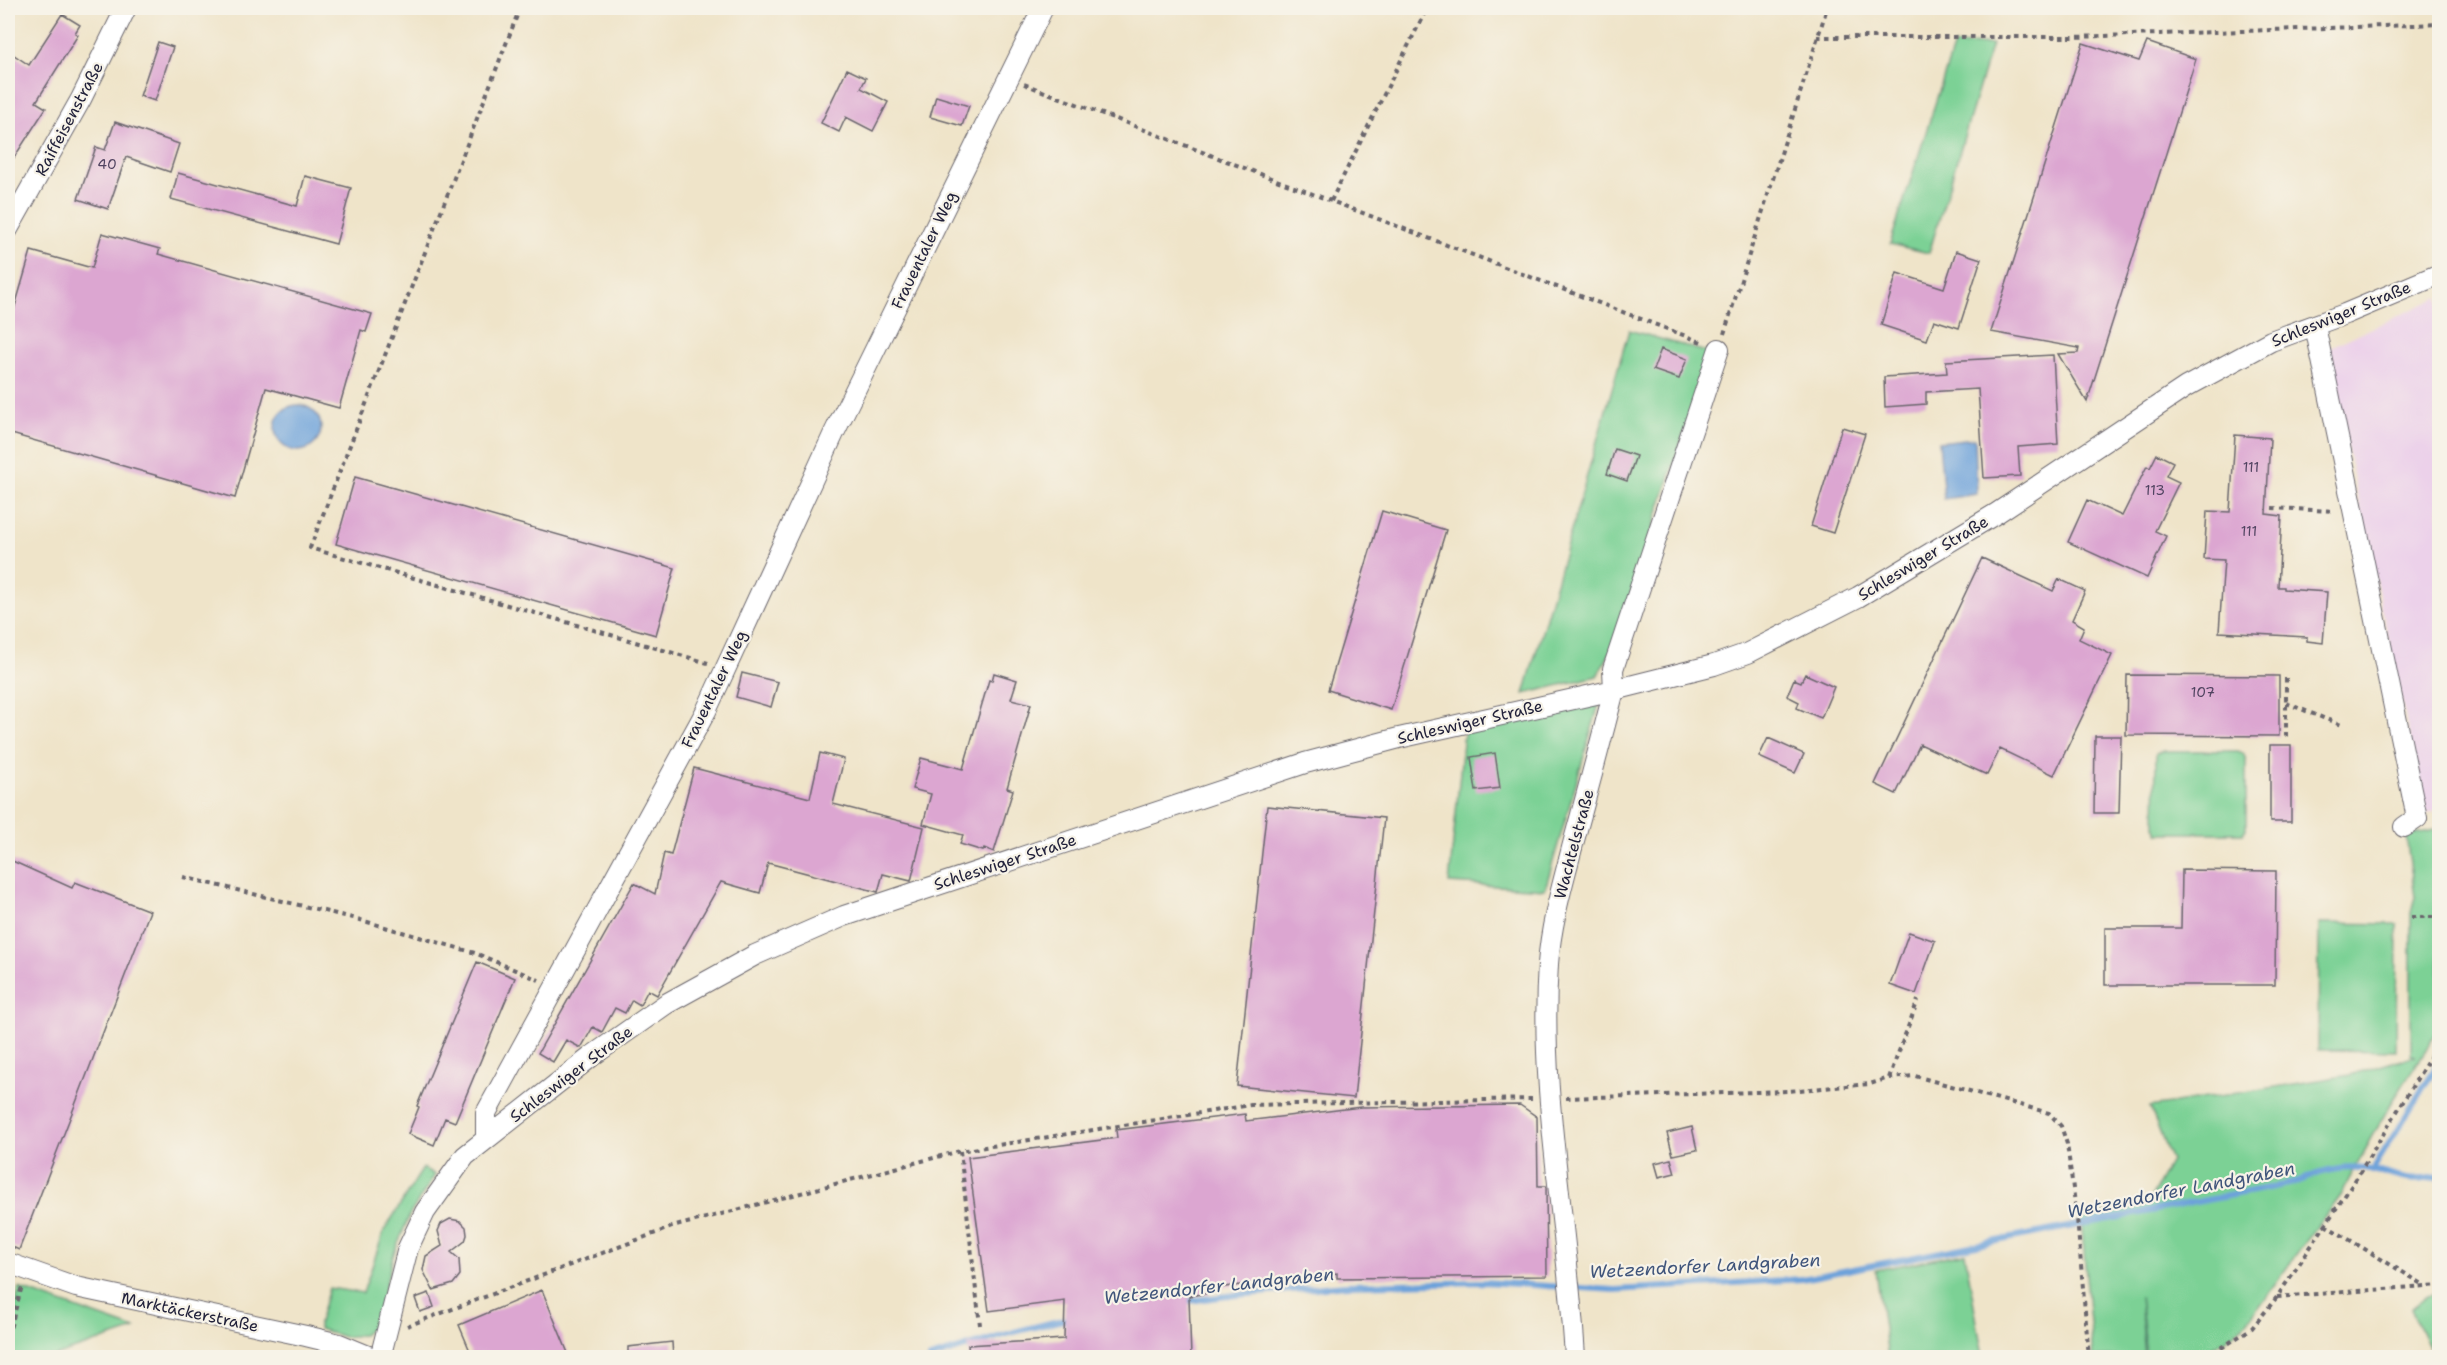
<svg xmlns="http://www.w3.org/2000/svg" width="2447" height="1365" font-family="'Shantell Sans',sans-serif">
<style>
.built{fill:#ecd1ea}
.green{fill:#7bd195;stroke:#4e7a68;stroke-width:1.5}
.water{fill:#6da2da;stroke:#48628a;stroke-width:1.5}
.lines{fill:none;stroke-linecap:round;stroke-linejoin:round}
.stream{stroke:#6da2da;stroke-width:6}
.building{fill:#dca6d1}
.minor-casing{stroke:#6a666d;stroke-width:22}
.path{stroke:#6a666d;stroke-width:4;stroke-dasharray:4.5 4.5;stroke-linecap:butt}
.minor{stroke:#fff;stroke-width:20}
.labels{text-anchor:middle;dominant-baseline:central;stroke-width:4.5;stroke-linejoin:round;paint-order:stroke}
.number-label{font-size:14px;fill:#504360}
.street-label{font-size:16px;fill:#22223b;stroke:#f7f3e8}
.water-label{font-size:18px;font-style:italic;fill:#40557b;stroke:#f7f3e8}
</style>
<rect width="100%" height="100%" fill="#f7f3e8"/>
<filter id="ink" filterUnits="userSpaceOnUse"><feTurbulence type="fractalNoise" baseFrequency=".0167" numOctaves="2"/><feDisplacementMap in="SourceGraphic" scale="12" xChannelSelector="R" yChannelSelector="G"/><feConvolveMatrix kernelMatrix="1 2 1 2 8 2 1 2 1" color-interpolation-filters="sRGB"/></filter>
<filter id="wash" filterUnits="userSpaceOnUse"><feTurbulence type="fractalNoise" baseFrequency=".008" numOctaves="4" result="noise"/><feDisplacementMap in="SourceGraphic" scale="24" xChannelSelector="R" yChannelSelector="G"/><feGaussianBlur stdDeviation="1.35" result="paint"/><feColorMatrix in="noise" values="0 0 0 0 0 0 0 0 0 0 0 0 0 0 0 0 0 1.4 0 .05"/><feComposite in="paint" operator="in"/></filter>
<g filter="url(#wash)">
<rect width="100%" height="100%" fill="#efe4c9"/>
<!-- built -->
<path class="built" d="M2439 297V810L2426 813 2326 349Z"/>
<!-- green -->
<path class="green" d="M1992 44 1929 253 1890 244 1954 45Z
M1629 330 1710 353 1615 645 1597 676 1524 694Z
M1600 701 1545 889 1449 883 1464 732Z
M2163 751H2238L2243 753 2246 760V829L2243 833H2158L2155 826 2156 753Z
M2434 830 2440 835 2439 1029 2389 1107 2341 1194 2247 1322 2226 1339 2197 1357H2147L2140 1296 2145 1357H2093L2081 1217 2147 1204 2171 1161 2150 1107 2350 1075 2416 1055 2411 1054V913L2415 897 2406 836Z
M2319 923 2397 924 2396 1051 2318 1050Z
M423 1168 435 1175 410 1214 393 1256 376 1324 363 1335 344 1337 319 1329V1322L329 1288 363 1293 384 1231Z
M1965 1253 1983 1357H1888L1876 1270Z
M19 1288 135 1329 52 1357H8V1338Z
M2439 1294V1357H2433L2411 1309 2428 1296Z"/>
<!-- water -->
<path class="water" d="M275 428a23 23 0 1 1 46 0a23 23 0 1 1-46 0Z
M1975 438 1977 494 1944 499 1939 442Z"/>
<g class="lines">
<!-- stream -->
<path class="stream" d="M2372 1171 2440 1060
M1181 1302 1235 1295 1346 1285 1484 1282 1615 1290 1802 1279 2299 1182C2323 1168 2353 1165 2380 1172 2406 1179 2411 1183 2440 1176
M930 1358 1014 1332 1070 1318"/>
</g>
<g id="blocks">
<!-- building -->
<path class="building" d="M62 14 80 25 75 33 78 35 36 102 46 108 8 167V51L29 65Z
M158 42 173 47 155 101 140 96Z
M2147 42 2196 59 2087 402 2058 354 2078 353 2079 348 1991 332 2083 43 2139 61Z
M847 69 866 78 861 88 888 102 873 131 846 117 839 132 821 123Z
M936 96 969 106 962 126 930 117Z
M115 122 179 144 170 172 126 157 108 209 78 199 96 147 105 150Z
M178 173 297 206 305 176 351 188 336 244 171 199Z
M102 233 160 249 158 254 372 314 366 332 361 330 339 408 266 388 235 498 8 433V315L12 317 31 251 92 268Z
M1956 251 1981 259 1959 328 1934 320 1927 340 1881 325 1897 273 1944 288Z
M1661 349 1687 359 1679 379 1653 370Z
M2053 355 2058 444 2018 447 2020 476 1984 478 1978 389 1926 392V404L1885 407 1884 377 1947 373 1946 361Z
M1842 427 1865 434 1833 533 1811 526Z
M2235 435 2270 438 2266 514 2282 516 2278 587H2284V589L2327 592 2323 643 2307 641V637L2219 632 2224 560 2204 559 2207 511 2230 512Z
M1615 449 1636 456 1627 481 1607 474Z
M2157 454 2173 462 2166 476 2179 482 2155 531 2166 536 2147 578 2068 542 2087 500 2122 516 2147 466 2150 468Z
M355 477 675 568 656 635 336 544Z
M1382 511 1446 530 1391 710 1328 690Z
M1982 558 2053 591 2059 579 2085 591 2072 620 2084 627 2079 639 2112 655 2054 775 2000 749 1987 775 1920 744 1896 794 1875 784Z
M742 673 778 682 771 707 736 697Z
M994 673 1017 680 1011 699 1031 704 1007 788 1013 790 994 852 984 848 983 851 960 844 963 835 923 824 931 794 912 789 921 758 963 769 989 680 992 681Z
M1805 674 1834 687 1821 718 1797 708 1799 702 1787 696 1794 679 1801 682Z
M2127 675 2279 676V736L2126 735Z
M2095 736H2121L2119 813H2094Z
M1768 738 1804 754 1795 773 1759 757Z
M2270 745H2291V822H2270Z
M820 753 844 759 833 804 924 827 911 881 883 874 878 892 768 863 760 893 721 882 657 995 648 990 640 1005 632 1000 625 1013 615 1008 602 1032 593 1027 581 1048 566 1040 553 1062 538 1053 634 883 655 894 664 853 671 855 694 768 810 798Z
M1495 753 1500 788 1476 791 1471 757Z
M1267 806 1384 818 1354 1098 1237 1086Z
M8 859 72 888 75 882 150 911 19 1250 8 1245Z
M2182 870 2276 871 2275 985H2105V928H2181Z
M1909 932 1935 941 1916 994 1890 985Z
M477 962 515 978 455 1122 445 1118 434 1145 408 1134 419 1107 417 1106Z
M1520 1105 1537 1117 1538 1186H1546L1547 1276 1337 1278V1273L1209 1289 1210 1293 1189 1296 1191 1358H969L968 1345 1064 1339 1065 1301 989 1311 968 1157 1117 1138 1116 1130 1245 1114 1246 1121 1361 1107Z
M1692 1127 1697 1150 1673 1155 1667 1133Z
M1671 1159 1675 1173 1659 1177 1655 1163Z
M450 1219 460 1221 466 1227 467 1235 465 1241 451 1252 459 1259 460 1275 453 1284 433 1290 423 1270 426 1256 442 1246 438 1231 441 1224Z
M542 1290 568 1353 558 1358H473L459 1325Z
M429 1293 434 1307 420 1312 415 1298Z
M672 1342 673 1358H628V1347Z"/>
</g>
</g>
<g filter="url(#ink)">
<use href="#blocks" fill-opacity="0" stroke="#6a666d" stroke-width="1.5"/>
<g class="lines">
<!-- minor casing -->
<g class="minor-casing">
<path id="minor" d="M8 229 81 99 126 8
M2315 326 2417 818 2404 827
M486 1137V1113L706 711 834 433 1043 8
M8 1263 76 1287 306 1336 339 1344 373 1358
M380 1358 408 1248 425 1212 465 1156 592 1056 666 1004 755 955 844 916 1305 763 1399 738 1614 690 1714 665 1748 653 1858 597 1997 513 2186 387 2271 341 2345 314 2440 274
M1575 1358C1568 1226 1539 1096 1548 964 1551 923 1563 883 1573 844 1587 793 1601 741 1614 690L1613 669 1719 349"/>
</g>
<!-- path -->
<path class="path" d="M520 8 310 548 708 663
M1817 37H2074L2440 24
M1024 84 1704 343
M1331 201 1427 8
M1724 334 1827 8
M2272 508 2334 511
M2286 678V738
M2286 703 2341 725
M183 877 357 919 475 953 539 980
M2411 917H2440
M1889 1078 1918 1000
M1566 1098 1788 1091 1870 1084 1889 1078 1915 1076 2049 1113 2061 1126 2067 1144 2077 1218 2089 1358
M960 1151 980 1325
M2325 1225 2424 1285
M2277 1297 2440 1285
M407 1326 672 1227 960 1151 1251 1105 1532 1099
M8 1336 22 1286
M2206 1358 2252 1328 2277 1297 2354 1182 2440 1041"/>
<!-- minor -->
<use href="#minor" class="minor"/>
</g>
</g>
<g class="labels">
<!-- number labels -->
<g class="number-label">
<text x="107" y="164">40</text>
<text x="2251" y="467">111</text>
<text x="2155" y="490">113</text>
<text x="2249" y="531">111</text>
<text x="2203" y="692">107</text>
</g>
<!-- street labels -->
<g class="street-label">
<text transform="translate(69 119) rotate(-62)">Raiffeisenstraße</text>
<text transform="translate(924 250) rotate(-64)">Frauentaler Weg</text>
<text transform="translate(2341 314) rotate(-22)">Schleswiger Straße</text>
<text transform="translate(1923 558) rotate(-31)">Schleswiger Straße</text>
<text transform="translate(714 689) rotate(-64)">Frauentaler Weg</text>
<text transform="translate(1470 722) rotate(-13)">Schleswiger Straße</text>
<text transform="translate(1574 844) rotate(-75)">Wachtelstraße</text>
<text transform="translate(1005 862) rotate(-18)">Schleswiger Straße</text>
<text transform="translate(571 1074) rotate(-37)">Schleswiger Straße</text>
<text transform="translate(190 1312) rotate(12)">Marktäckerstraße</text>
</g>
<!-- water labels -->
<g class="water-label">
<text transform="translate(2181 1190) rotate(-11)">Wetzendorfer Landgraben</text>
<text transform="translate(1705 1266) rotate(-3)">Wetzendorfer Landgraben</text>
<text transform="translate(1219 1286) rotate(-6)">Wetzendorfer Landgraben</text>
</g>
</g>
<!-- margin -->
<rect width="2447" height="1365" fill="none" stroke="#f7f3e8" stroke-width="30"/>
</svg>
